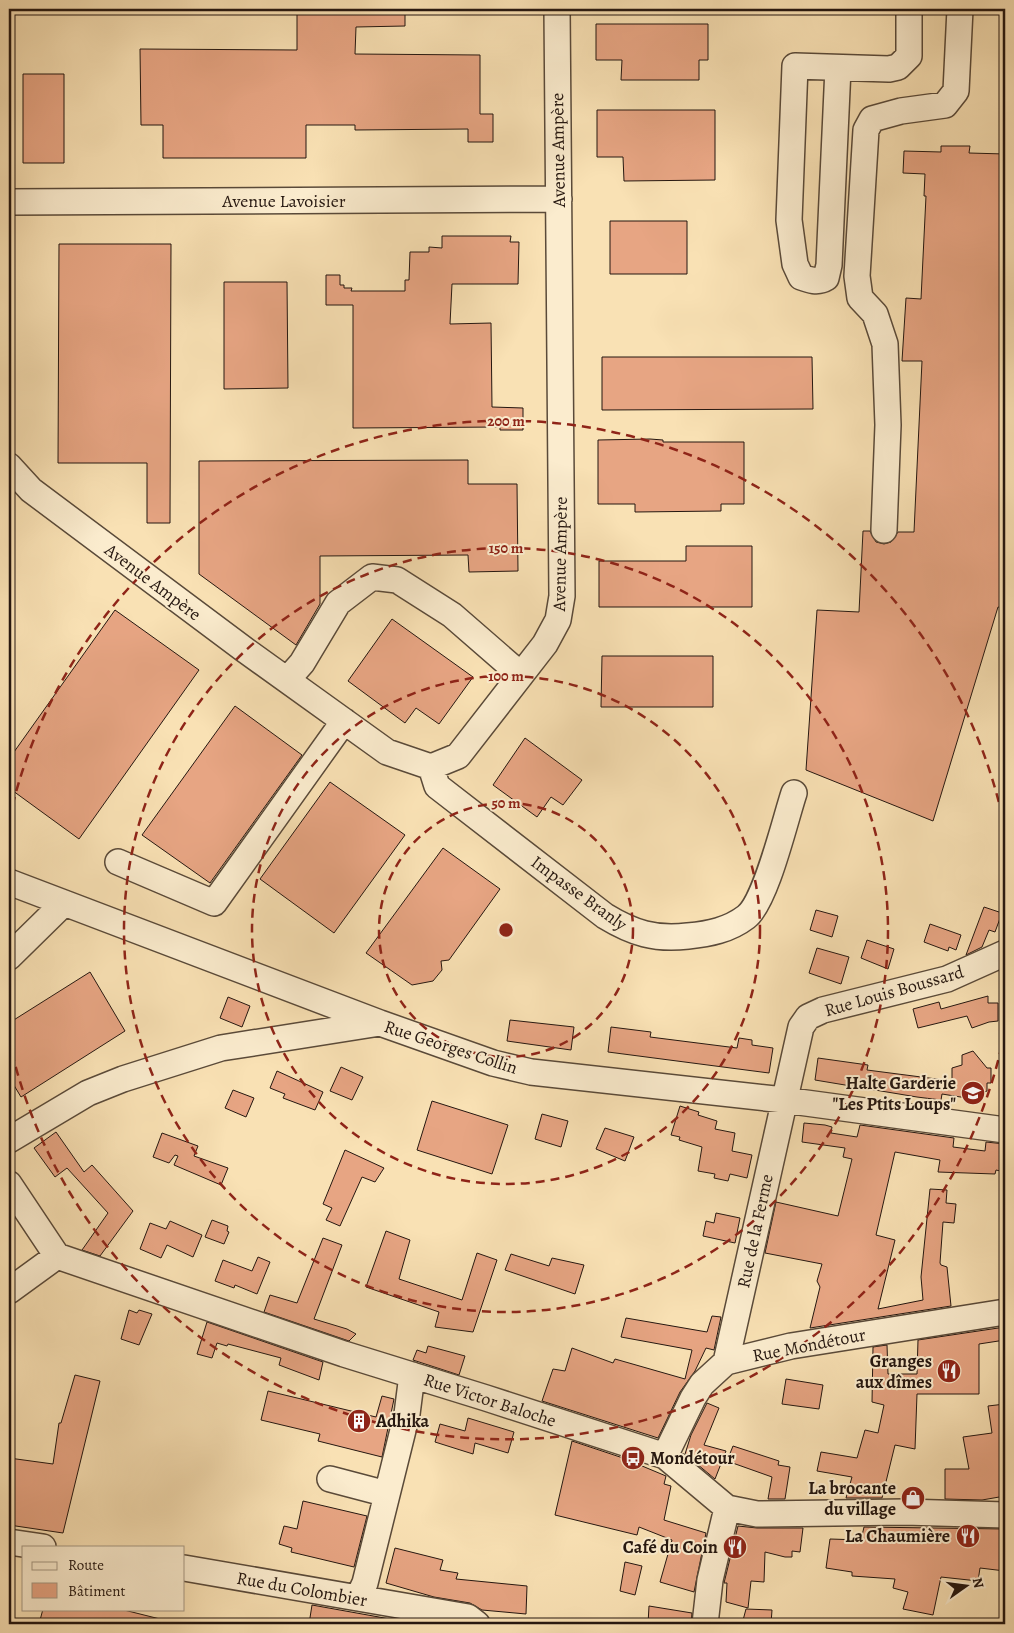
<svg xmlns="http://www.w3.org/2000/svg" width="1014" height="1633" font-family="Alegreya,serif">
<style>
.building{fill:#e7a583;stroke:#251710}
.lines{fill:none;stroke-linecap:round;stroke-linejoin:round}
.minor-casing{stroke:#5a4a39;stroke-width:28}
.minor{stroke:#fbecce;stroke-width:25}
.ring{fill:none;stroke:#8f2418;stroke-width:2.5;stroke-dasharray:9 6}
.labels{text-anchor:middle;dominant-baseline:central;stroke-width:4;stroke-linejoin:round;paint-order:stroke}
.street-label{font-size:18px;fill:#251710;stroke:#fbecce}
.poi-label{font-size:18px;font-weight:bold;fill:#251710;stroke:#fbecce;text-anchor:end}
.centre{fill:#8f2418;stroke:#fbecce;stroke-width:2.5}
.ring-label{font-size:15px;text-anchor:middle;font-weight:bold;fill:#8f2418;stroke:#fbecce;stroke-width:4;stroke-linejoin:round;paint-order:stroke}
</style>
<rect width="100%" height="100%" fill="#f9e1b4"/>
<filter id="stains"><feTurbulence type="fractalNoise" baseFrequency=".004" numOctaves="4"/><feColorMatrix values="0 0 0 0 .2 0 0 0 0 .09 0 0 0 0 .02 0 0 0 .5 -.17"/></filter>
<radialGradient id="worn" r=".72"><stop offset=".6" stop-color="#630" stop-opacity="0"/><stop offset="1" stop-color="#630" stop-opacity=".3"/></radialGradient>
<!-- building -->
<path class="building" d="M297 9H405V26L356 27 355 54 480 55V114H493V142H468V129L355 130V125H306V158H163V125H141L140 49 297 50Z
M596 24H708V60H699V80H621L622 60H596Z
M23 74H64V163H23Z
M597 110H715V180L624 181 623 157H597Z
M941 146H970L969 153 1005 154V608L998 607 933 821 806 770 817 610 859 612 863 531H870L876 542 884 544 891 542 898 532H914L922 361H902L906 298 921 299 926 196H924L925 174 903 173 904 151 941 152Z
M610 221H687V274H610Z
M442 236H511L510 242H519L518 284H452L450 324 491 323 492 407 523 408V430H500V427L353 428V305H326V275H340V285H344V288H352L351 291H405V280H409L410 252H429V247L442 248Z
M59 244H171L170 523H147V463H58Z
M224 282H287L288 388 224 389Z
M602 357H812L813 409 602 410Z
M650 439 663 440V442H744V504H721V511L635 512V504H598V440Z
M468 460V484H517L518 571 469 572 468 555 320 556V604L296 645 199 574V461Z
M686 546H752V607H599V561H686Z
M115 610 199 670 79 839 9 788V759Z
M392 619 473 677 439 724 416 708 405 723 348 681Z
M602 656H713V707H601Z
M235 706 302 755 210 883 142 835Z
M525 738 582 780 563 805 551 797 537 817 493 785Z
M330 782 405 835 334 933 260 879Z
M443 848 500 889 449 960 441 961 442 970 433 981 412 985 366 953Z
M984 907 1002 913 995 932 989 930 982 947 966 955Z
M816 910 838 916 832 937 810 930Z
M930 924 961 935 956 950 949 947 948 951 924 942Z
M867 940 894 949 888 969 861 958Z
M817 948 849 957 841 984 809 973Z
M90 972 125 1031 21 1097 9 1077V1023Z
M988 996V1003H998V1021L989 1022 972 1028 967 1016 918 1028 913 1009 939 1002 941 1009Z
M228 997 250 1006 242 1027 220 1018Z
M510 1020 574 1027 571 1050 507 1041Z
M611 1027 651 1032 650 1037 737 1048 739 1038 752 1040V1045L773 1048 769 1073 608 1052Z
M973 1051 987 1068H991V1083H987V1091L974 1096 973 1099 942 1094 941 1100 917 1097 815 1080 818 1058 868 1065 867 1070 952 1081V1068L962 1065V1055Z
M341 1067 363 1077 352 1100 330 1091Z
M277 1071 323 1092 315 1110 283 1098 285 1094 270 1088Z
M233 1090 254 1098 246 1117 225 1108Z
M432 1101 508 1125 492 1174 417 1150Z
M680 1106 699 1112 698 1115 717 1121 715 1129 735 1133 732 1151 752 1155 747 1178 730 1174 728 1181 714 1178 715 1174 698 1171 702 1147 679 1140 680 1137 671 1135Z
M542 1114 568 1121 561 1147 535 1139Z
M804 1123 825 1125 832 1127 831 1133 857 1137 860 1125 954 1138 953 1147 985 1151 986 1142 1005 1144V1172L996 1170 995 1174 938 1172 940 1160 895 1152 876 1235 895 1240 878 1309 923 1300 921 1277 930 1189 947 1190 946 1203 956 1204 954 1223 943 1222 940 1263 941 1265 947 1267 951 1306 810 1328 820 1287 817 1281 822 1264 765 1253 776 1202 838 1216 852 1159 843 1157 845 1148 802 1142Z
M605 1128 634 1137 625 1161 596 1149Z
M56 1132 84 1172 92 1165 133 1211 100 1256 82 1250 108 1213 67 1168 55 1177 34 1148Z
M162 1133 198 1146 194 1156 228 1168 221 1185 174 1165 178 1156 175 1155 169 1163 153 1157Z
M345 1150 384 1168 375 1182 362 1177 340 1226 326 1220 332 1208 323 1204Z
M716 1213 740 1218 735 1243 703 1236 706 1221 714 1223Z
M212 1220 228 1226 227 1231 229 1232 224 1244 205 1237Z
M170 1221 202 1235 193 1257 167 1245 161 1258 140 1249 150 1223 166 1229Z
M386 1231 410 1240 399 1279 462 1300 477 1253 497 1260 473 1332 435 1327 439 1312 366 1287Z
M323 1238 342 1245 314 1319 347 1329 356 1334 349 1341 264 1312 270 1295 297 1303Z
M511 1254 549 1266 552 1258 584 1265 575 1294 505 1270Z
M258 1257 270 1262 257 1294 235 1285 234 1288 215 1281 223 1260 252 1271Z
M129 1310 137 1313 139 1310 152 1314 139 1345 121 1339Z
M712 1316 721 1317 714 1350 706 1348 695 1371 680 1392 658 1438 542 1401 553 1369 565 1371 572 1348 613 1363 615 1359 685 1379 692 1350 621 1337 626 1318 707 1332Z
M207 1322 323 1362 319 1380 279 1365 281 1358 228 1344 227 1346 217 1343 212 1358 197 1354Z
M1005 1327V1340L979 1344V1394H917L915 1449 895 1445 882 1498H846L852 1477 817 1471 821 1452 857 1458 865 1430 878 1433 884 1405 872 1402 873 1347 887 1345 888 1374H917L918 1340Z
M428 1346 465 1356 459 1375 413 1360 417 1350 426 1353Z
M75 1375 100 1381 63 1533 9 1525V1458L53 1464 59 1423H61Z
M786 1379 823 1385 819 1409 782 1404Z
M268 1391 376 1417 382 1396 394 1399 382 1457 318 1441 320 1434 261 1420Z
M707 1403 719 1408 704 1445 726 1451 715 1479 685 1454 691 1435Z
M1005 1404V1496L982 1500 945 1499V1469H969L963 1437 992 1433 988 1406Z
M468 1418 514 1432 508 1453 475 1443 473 1454 435 1442 440 1424 465 1431Z
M572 1441 623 1458 666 1476 664 1484 671 1486 664 1520 706 1533 694 1592 660 1582 672 1540 639 1527 637 1535 555 1515Z
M733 1446 779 1461 778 1465 790 1467 785 1499H768L772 1477 727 1461Z
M303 1501 367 1516 354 1567 291 1552 292 1548 279 1544 284 1526 297 1529Z
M738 1526 757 1528H803L800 1552 792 1551V1557H785L765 1552 764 1582 751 1581 748 1608 726 1602 727 1583H724Z
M864 1527 1005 1529V1571L980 1568 978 1581 941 1577 933 1615 903 1609 908 1592 893 1588 895 1579 852 1576V1572L826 1568 830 1539 861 1540Z
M395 1548 443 1560 440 1570 458 1573 456 1579 527 1586 526 1614 482 1610 470 1603 434 1597 386 1583Z
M625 1562 642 1566 635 1595 620 1591Z
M312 1605 390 1619 389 1624H309Z
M649 1606 692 1613 691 1624H648Z
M43 1609H120L160 1619V1624H39Z
M746 1609 772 1610 771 1624H742Z"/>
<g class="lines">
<!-- minor casing -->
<g class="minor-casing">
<path id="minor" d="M838 68 829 265 826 278C818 283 809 280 801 277L795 264 789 220 795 66 889 69 898 67 909 56V9
M9 202 559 199
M9 466 31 490 245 650 387 752 431 767 458 756 545 644 558 620 562 596 557 9
M884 530 888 425 885 344 875 314 860 298 857 276 866 130 872 119 901 111 945 105 956 91 960 9
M287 680 302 663 338 603 372 577 397 580 452 615 521 675
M431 767 437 786 605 916C633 933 655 940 688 936 709 934 729 930 746 917 766 902 785 820 794 793
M118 862 214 903 344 721
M9 882 380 1023 493 1063 531 1072 784 1100 1005 1130
M9 957 64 903
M9 1140 88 1093 123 1079 221 1048 380 1023
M9 1184 57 1256 344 1354 486 1398 665 1456 727 1508 757 1514 905 1512 1005 1515
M9 1291 57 1256
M726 1362 801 1027 808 1017 823 1010 947 979 1005 953
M665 1456 693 1398 702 1384 726 1362 791 1346 1005 1312
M330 1479 387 1494
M9 1542 43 1547
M184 1568 468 1617 477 1624
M358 1598 365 1583 407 1414 412 1375
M705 1624 710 1580 727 1508"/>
</g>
<!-- minor -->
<use href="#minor" class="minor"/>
</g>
<!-- distance rings -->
<g class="ring">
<circle cx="506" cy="930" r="127"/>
<circle cx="506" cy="930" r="254"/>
<circle cx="506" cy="930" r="382"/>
<path d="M1005 1031A509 509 0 0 1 9 1040M9 820A509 509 0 0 1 1005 829"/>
</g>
<!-- icons -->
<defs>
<g id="school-disc" transform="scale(1.25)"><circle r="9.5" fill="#8f2418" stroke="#fbecce"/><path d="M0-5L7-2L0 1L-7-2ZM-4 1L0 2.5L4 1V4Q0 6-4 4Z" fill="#fff"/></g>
<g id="restaurant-disc" transform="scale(1.25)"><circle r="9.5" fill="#8f2418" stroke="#fbecce"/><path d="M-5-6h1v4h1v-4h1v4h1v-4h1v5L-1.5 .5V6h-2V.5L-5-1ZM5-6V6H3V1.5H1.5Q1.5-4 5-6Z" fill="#fff"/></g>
<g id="building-disc" transform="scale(1.25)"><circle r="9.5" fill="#8f2418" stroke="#fbecce"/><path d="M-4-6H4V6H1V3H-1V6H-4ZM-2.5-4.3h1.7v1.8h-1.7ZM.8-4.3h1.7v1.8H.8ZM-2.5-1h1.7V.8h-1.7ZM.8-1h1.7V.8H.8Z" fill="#fff"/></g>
<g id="bus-disc" transform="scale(1.25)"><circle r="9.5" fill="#8f2418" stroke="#fbecce"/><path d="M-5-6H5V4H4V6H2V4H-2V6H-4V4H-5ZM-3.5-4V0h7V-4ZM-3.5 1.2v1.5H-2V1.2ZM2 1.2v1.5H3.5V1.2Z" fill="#fff"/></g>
<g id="shop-disc" transform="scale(1.25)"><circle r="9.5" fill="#8f2418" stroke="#fbecce"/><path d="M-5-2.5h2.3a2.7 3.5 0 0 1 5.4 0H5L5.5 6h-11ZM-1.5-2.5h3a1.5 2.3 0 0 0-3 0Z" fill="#fff"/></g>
</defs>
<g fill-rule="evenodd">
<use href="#school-disc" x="973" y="1093"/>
<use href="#restaurant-disc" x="949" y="1371"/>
<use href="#building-disc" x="359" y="1421"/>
<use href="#bus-disc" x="633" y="1458"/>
<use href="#shop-disc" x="913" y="1498"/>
<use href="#restaurant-disc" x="968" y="1536"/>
<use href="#restaurant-disc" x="735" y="1547"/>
</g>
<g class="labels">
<!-- street labels -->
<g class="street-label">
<text transform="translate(558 150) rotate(-91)">Avenue Ampère</text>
<text x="284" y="201">Avenue Lavoisier</text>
<text transform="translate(560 554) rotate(-89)">Avenue Ampère</text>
<text transform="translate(153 582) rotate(37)">Avenue Ampère</text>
<text transform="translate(579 893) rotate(36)">Impasse Branly</text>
<text transform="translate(894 991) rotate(-16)">Rue Louis Boussard</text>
<text transform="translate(451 1047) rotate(18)">Rue Georges Collin</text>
<text transform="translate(755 1231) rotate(-78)">Rue de la Ferme</text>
<text transform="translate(809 1345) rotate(-11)">Rue Mondétour</text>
<text transform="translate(490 1400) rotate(18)">Rue Victor Baloche</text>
<text transform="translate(302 1589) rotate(10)">Rue du Colombier</text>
</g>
<!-- poi labels -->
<g class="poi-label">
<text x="956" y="1083">Halte Garderie<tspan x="956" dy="21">"Les Ptits Loups"</tspan></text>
<text x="932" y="1361">Granges<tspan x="932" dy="21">aux dîmes</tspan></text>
<text x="376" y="1421" text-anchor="start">Adhika</text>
<text x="650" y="1458" text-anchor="start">Mondétour</text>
<text x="896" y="1488">La brocante<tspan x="896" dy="21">du village</tspan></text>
<text x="950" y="1536">La Chaumière</text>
<text x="718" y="1547">Café du Coin</text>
</g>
</g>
<circle cx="506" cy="930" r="8" class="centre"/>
<g class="ring-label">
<text x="506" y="426">200 m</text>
<text x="506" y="553">150 m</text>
<text x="506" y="681">100 m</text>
<text x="506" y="808">50 m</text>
</g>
<!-- margin -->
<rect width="1014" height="1633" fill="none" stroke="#f9e1b4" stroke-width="30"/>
<rect x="10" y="10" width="994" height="1613" fill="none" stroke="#251710" stroke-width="2.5"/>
<rect x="15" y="15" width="984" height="1603" fill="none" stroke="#251710"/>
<!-- legend -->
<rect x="22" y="1546" width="162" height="65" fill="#fbecce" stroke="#a59782"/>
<rect x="32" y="1562" width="25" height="8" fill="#fbecce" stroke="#a59782"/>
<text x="68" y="1570" font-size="15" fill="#251710">Route</text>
<rect x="32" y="1583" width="25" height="15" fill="#e7a583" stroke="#a59782"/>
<text x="68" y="1596" font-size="15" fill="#251710">Bâtiment</text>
<!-- north arrow -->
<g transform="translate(966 1586) rotate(76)" stroke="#fbecce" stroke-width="4" paint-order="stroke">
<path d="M0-4L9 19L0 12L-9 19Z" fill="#251710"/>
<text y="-8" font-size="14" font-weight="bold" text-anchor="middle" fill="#251710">N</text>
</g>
<rect width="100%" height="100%" filter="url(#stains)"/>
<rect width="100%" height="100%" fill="url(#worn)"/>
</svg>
